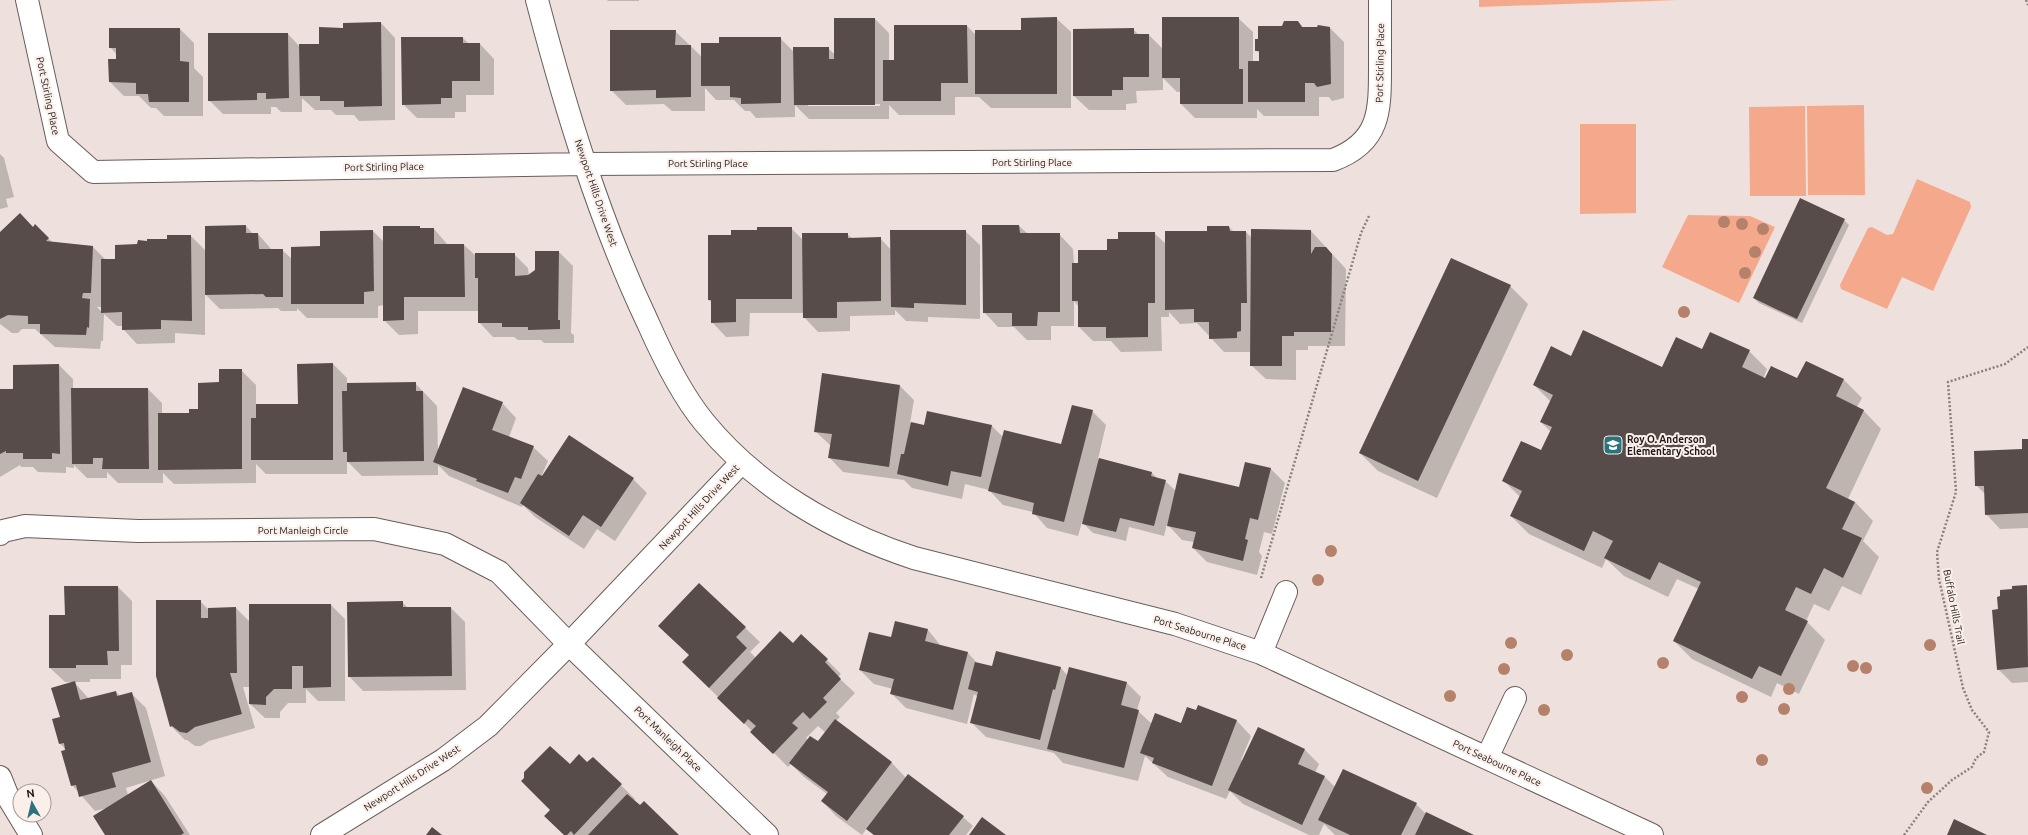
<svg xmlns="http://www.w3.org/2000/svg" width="2028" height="835" font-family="Ubuntu,sans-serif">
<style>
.green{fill:#f4a88c}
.shadow{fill:#0003;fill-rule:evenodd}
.building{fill:#574c49}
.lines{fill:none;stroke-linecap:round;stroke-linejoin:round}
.minor-casing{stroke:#685d59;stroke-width:24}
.path{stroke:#89807d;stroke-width:2.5;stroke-dasharray:2 2;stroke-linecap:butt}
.minor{stroke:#fff;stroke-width:22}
.tree{fill:#b5816a}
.labels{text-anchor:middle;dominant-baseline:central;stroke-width:4;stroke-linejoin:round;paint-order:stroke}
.street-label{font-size:10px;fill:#1f1a19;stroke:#fbefea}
.poi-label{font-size:10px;font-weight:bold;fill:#1f1a19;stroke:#fbefea;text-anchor:start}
</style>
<rect width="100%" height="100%" fill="#eee1dd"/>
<!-- green -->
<path class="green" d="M1479 0H1678L1479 7Z
M1864 105 1865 195H1808L1807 106Z
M1805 106 1806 196H1750L1749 107Z
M1580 124H1636V213L1580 214Z
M1917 179 1970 202 1971 207 1933 291 1902 277 1887 309 1841 289 1840 285 1868 228 1872 227 1887 235 1893 234Z
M1688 215 1750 216 1775 227 1739 303 1662 267Z"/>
<!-- shadow -->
<path class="shadow" d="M607 0H639V1H608Z
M1056 18 1071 32V108H991L979 97H955V115H899L889 105V119H809L795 105V117L756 118 750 111H745L734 100H716L705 88V111H672L664 104 626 105 611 90 675 31 702 57 720 44 780 38 794 52 828 48 835 55 875 19 889 33V61H895L967 26 976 35 1022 31ZM808 104H880V106H808Z
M1238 18 1253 32V62H1260V54L1256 50 1259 40 1283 27 1298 22 1304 28H1330L1344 42V98L1332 101 1329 97H1319V116H1264L1257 109V118H1195L1181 104V92H1177L1163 78V90L1136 91 1137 103 1126 104V110H1089L1074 96V30L1133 29 1139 35H1149L1163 49Z
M381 23 395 38V120L359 121 354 115H336L331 110H315L302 98V112H281L276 107H271V114H223L209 100 288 34 300 47 320 45 344 29Z
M180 29 194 43V68L203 77V116H164L156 108H151L139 96H124L110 82 117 55 110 47Z
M463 38 469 44H480L494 59V95H466V112H455V118H417L403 104Z
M0 154 4 158 14 197 6 199 8 207 0 209Z
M1844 220 1849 225 1802 323 1759 303 1754 298Z
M35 226 52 242 92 246 106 260H116L148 242 168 240V236H191L206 251 246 226 253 234H258L272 250H282L292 259 321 247 373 231 384 242 419 227 421 229H434L448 245H464L476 256 514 254 528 268 529 276 559 252 573 266 571 333 574 335V343H544L541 340H518L514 337H493L479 322V311H418V334L399 335 384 320V305L378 306V318H307L297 308V311H281L278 308 220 309 205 294V335L175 333V343L137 344 123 329V326H117L104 314 103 341H101L100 349 55 347 35 329H22L18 333H12L0 324V233L33 228ZM97 307H102V312Z
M1019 226 1028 234H1059L1073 249 1074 264H1079L1108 251 1119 240 1154 233 1166 244 1229 227 1234 232H1246L1252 238 1311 231 1346 269 1345 346H1308V350H1296V380L1266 379 1251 365V352H1224L1197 323 1180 324 1169 312V317H1161L1162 351 1121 352 1111 341H1093L1079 327V307L1074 301V326H1051V340H1027L1014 327H998L984 312Z
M791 228 803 240 847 234 853 239 880 238 891 250 965 231 980 245V319L928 317V322L906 321 895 310V315L850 316V331L818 332 804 317V313H750L749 336 726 337 712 322V303L709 300 732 236 758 231Z
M1510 286 1528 304 1437 498 1378 471 1360 453Z
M1702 350 1749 351 1767 369 1763 379 1844 380 1862 398 1857 407 1863 410 1881 429 1848 499 1855 502 1873 521 1863 541 1879 557 1861 595 1842 586 1829 611 1814 604 1806 621 1825 640 1799 694 1777 683 1771 697 1692 659 1674 641 1699 589 1677 579 1668 597 1624 576 1606 559 1602 568 1529 534 1511 516 1520 497 1503 480 1541 452 1551 432 1541 422 1551 402 1534 385 1571 357 1662 368Z
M333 364 347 378V384L415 383 437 406 438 454 502 403 516 418 509 437 533 447 548 461 542 475 633 479 647 493 615 541 597 529 584 549 535 517 523 505 522 507 449 476 438 465V475L362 476 347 461V474H266L256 464V483L174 484 163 473V483H118L107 472V478H87L74 465V468L66 467V473L38 472 33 467H21L20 465 0 477V388L1 390H14L59 365 73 379V389H148L162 403V414H190L199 410 220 383 241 370 256 385V405H299Z
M900 386 914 400 910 423 925 426 928 412 992 426 1003 437 1062 446 1092 411 1106 425 1098 459 1152 473 1158 479 1165 481 1176 491 1239 488 1271 469 1285 483 1272 534 1264 532 1259 552 1262 556 1257 575 1207 562 1193 548 1194 542 1182 540 1167 524 1164 536 1129 527 1126 541 1093 533 1082 522 1078 536 1047 528 1033 512 1003 505 989 490 965 484 962 499 912 488 904 480 843 472 829 457 831 446 815 431Z
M2028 440V528L2000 529 1986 514V495L1976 485 2023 450Z
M699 584 760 642 750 652 756 658 793 644 827 660 841 674 838 677 855 693 836 713 840 717 836 721 892 763 906 778 963 817 973 826 966 835H874L867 828 862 835 836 816 822 801 827 794 804 777 791 764 788 767 697 676 690 655ZM818 726 826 733 818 743 808 740 806 738Z
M2027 586 2028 682 2012 683 1998 669 1999 610 2013 590Z
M118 587 132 601V665H121V679H90V682H74L89 699 116 692 120 696 131 693 146 708 165 776 126 788 128 795 151 781 165 796 190 835H106L107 808 95 811 72 785 67 750 60 744 53 720 61 718 72 682H65L50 668 66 616Z
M200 601 208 609 236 608 250 622 331 605 345 619V701H318L306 689V703H288L280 712V718H265L250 704V687H243L255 728 209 741 201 746H195L187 740H185L171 726Z
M402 602 408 608H451L465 622 466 690 363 691 349 676Z
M928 630 941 646 967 652 978 664 993 667 997 652 1061 668 1067 675 1126 682 1141 697 1137 710 1152 724H1181L1196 712 1198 707 1237 721 1251 736 1241 760 1243 761 1258 729 1305 750 1319 764 1315 773 1325 777 1335 787 1416 804 1426 814 1472 835H1335L1324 824 1319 835H1309L1243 804 1230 791 1226 799 1168 777 1145 756 1138 781 1063 763 1054 753 986 737 971 722 978 697 974 694 967 724 906 708 892 694 893 689 874 684 860 670 892 638Z
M593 758 635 799 634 801 678 835H565L551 810 570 765 587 763Z"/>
<!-- building -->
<path class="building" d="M1057 17V94H975V30H1021V18Z
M1162 17H1239V69H1243V104H1180V78H1162Z
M834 18H875V105H794L793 47H829V59H834Z
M1284 21H1298L1302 27H1317L1318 25 1330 27 1331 84 1317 87 1314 83H1305V102H1248V61H1259V51H1255V39H1258V26H1282Z
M381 22 382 106 344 107V101H320V96H300L299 44H319V27L343 28V23Z
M894 25H967L968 83H941V101H883V60H894Z
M109 28H180V61L189 62V102H149L148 94H136V83L109 82 108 59H116V48H109Z
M1134 28V34H1149V77H1123V90H1112V96H1073V29Z
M610 30H676L675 45H691V97L656 98V90L610 91Z
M208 33H288L289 98 266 99V93H257V100L208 101Z
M401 37H463V43H480V81H452V98H441V104L402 105Z
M719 37H781V103L741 104V98L730 97V86H701V43H719Z
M1800 198 1845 219 1797 319 1753 298Z
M20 213 33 227 35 224 49 238 46 241 93 246 91 293H83L82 298 90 299 89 328 87 327 86 335 40 334V324H28V316L8 315 0 319V232Z
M246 225V233H258L259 249H283V297H266L263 294 205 295V226Z
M982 225H1019L1020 233H1060V312H1038L1037 326H1012V313H983Z
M383 226H420V228H434V244H464L465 297H404V320L383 321Z
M1207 226H1229L1230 231H1246L1247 303H1241V331L1237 332V338L1209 339V322H1194V309L1165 310V231H1207Z
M757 227H792V299H736V322L711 323V300H708V235H731V230H757Z
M1251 229 1311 230V254L1315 247H1326L1332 254 1331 332H1294V336H1282V366H1250Z
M373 230 374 291 364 292V304H291V247L320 246V231Z
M890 230H966V305L914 303V308L891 307Z
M1118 232H1155V303H1148V337L1106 338V327H1078V301H1072V263H1078V250H1107V239H1118Z
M802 233H848V238L881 237V301L837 302V318H803Z
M167 235H191L192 321 161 320V329L122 330V312L101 313V259H115V245L137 244 138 240 147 241V239H167Z
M535 251H559L558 320H560V329L528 330V327H502V323H478V278H475V253H515V276L528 275 535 270Z
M1451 258 1511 285 1418 481 1359 453Z
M1583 330 1662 367 1676 337 1702 349 1710 332 1750 350 1742 367 1765 378 1771 366 1797 378 1806 361 1844 379 1836 396 1864 410 1826 488 1855 502 1842 529 1862 538 1843 578 1824 568 1811 594 1796 587 1785 610 1808 621 1781 676 1759 666 1752 679 1673 641 1701 582 1659 562 1650 580 1604 558 1613 541 1593 531 1584 551 1510 516 1522 491 1502 481 1521 441 1541 450 1552 427 1540 422 1553 395 1533 385 1551 346 1571 356Z
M333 363V460H251V418H256V404H298L297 364Z
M59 364 60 454 52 453V459H23V453H6V451L0 454V389H13V365Z
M219 369H242V469L158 470V413H189V409H198V383L219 382Z
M822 373 900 385 889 467 828 458 832 434 814 432Z
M416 382V391H423L424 461 347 462V452H343L342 391H347V383Z
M463 387 503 402 492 430 534 446 521 479 515 477 508 493 476 481 477 479 433 462Z
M71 388H148L149 469H102L103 458H93V464H72Z
M1072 405 1093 410 1064 522 1032 514 1034 503 988 491 1004 430 1061 444Z
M927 411 992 425 981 477 951 471 948 486 897 474 901 454H904L911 422 924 425Z
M569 435 634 478 601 527 583 515 569 536 520 503 538 474 542 476Z
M2022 439H2028V513L1985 515 1984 486H1975L1974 451 2022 449Z
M1099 458 1152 472 1151 476 1166 480 1154 526 1120 518 1116 532 1082 524Z
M1245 462 1271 468 1258 520 1250 518 1245 539 1248 540 1243 561 1192 548 1196 532 1167 526 1179 473 1239 487Z
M699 583 746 627 736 637 747 648 709 688 682 662 689 655 658 626Z
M2027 585 2028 667 1997 670 1992 610 1998 609 1997 597 2000 596V590L2012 589V586Z
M64 586H118L119 651H107L108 665H76V668H49V615H65Z
M156 600H201V618H208V608L236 607 237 673H230L242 714 195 727 187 733 180 732 172 726 170 727 156 676Z
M403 601V607H451L452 676 348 677 347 602Z
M249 604H331V687L303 688V666H292V689H274L266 697V705L249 704Z
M895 621 928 629 925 641 968 652 953 710 890 694 894 679 859 670 869 632 891 637Z
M780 631 793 643 801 634 828 659 825 662 841 679 823 698 827 702 810 719 803 712 792 723 798 728 773 754 750 732 756 726 748 719 744 724 717 698Z
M996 651 1061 667 1055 690 1053 689 1040 740 970 723 978 692 968 689 975 662 992 666Z
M1069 667 1127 682 1121 705 1139 710 1124 768 1047 749Z
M75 681 80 700 116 691 117 696 132 692 151 762 112 773 116 787 79 797 76 785 71 786 61 751 65 750 64 743 59 744 52 719 60 717 51 688Z
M1198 705 1237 720 1212 786 1152 763 1154 758 1140 753 1155 713 1181 723 1187 707 1196 710Z
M835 719 892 762 847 821 821 801 828 792 789 763 810 736 818 741Z
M1258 727 1305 749 1298 764 1325 776 1302 825 1228 790Z
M550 746 570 764 579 754 587 762 593 757 622 784 574 835 571 831 567 835H564L544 816 550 810 521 781 524 778V772Z
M1343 769 1417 803 1401 835H1350L1318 820Z
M908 774 964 816 949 835H874L866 829Z
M151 780 184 833 181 835H105L93 816Z
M627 794 640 805 644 801 679 835H588Z
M1426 812 1474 835H1415Z
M982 817 1006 835H969Z
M1954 819 1987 835H1947Z
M432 827 442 835H426Z"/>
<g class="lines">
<!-- minor casing -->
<g class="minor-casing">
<path id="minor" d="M27 0 58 141 93 172 586 164 1333 160C1381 142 1380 110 1380 65 1380 43 1380 22 1380 0
M537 0C566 110 599 220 648 323 663 357 681 394 704 422 758 488 835 532 914 558L1175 624 1261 653 1652 835
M0 534 3 531 25 526 138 531 374 529 445 544 499 572 569 644 767 835
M1261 653 1286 592
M1487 758 1515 698
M0 777 8 797 31 835
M322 835 443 760 488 726 569 644 742 462"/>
</g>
<!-- path -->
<path class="path" d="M2026 0 2028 5
M1261 578 1361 233 1369 216
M1904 835 1928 802 1952 780 1972 767 1976 758 1984 752 1989 732 1972 710 1963 688 1939 579 1937 552 1956 492 1948 382 2005 364 2028 347"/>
<!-- minor -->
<use href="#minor" class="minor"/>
</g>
<!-- trees -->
<g class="tree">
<circle cx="1724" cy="222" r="6"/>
<circle cx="1742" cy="224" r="6"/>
<circle cx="1763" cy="229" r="6"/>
<circle cx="1755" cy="252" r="6"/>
<circle cx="1745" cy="273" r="6"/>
<circle cx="1684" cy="312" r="6"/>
<circle cx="1331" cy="551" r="6"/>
<circle cx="1318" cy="580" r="6"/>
<circle cx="1511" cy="643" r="6"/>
<circle cx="1930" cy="645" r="6"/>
<circle cx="1567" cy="655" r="6"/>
<circle cx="1663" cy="663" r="6"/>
<circle cx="1853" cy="666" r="6"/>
<circle cx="1866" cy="668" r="6"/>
<circle cx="1504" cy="669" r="6"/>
<circle cx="1789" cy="689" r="6"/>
<circle cx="1450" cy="696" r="6"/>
<circle cx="1742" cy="697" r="6"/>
<circle cx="1784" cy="709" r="6"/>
<circle cx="1544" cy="710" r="6"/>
<circle cx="1762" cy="760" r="6"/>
<circle cx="1927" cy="788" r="6"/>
</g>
<!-- icons -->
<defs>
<g id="school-square" transform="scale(1)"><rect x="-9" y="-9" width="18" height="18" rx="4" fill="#2c747d" stroke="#fbefea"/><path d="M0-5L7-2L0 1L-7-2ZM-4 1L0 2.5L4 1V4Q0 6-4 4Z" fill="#fff"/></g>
</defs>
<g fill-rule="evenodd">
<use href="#school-square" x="1613" y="445"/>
</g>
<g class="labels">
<!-- street labels -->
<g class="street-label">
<text transform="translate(1380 63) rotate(-89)">Port Stirling Place</text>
<text transform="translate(48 96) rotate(78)">Port Stirling Place</text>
<text x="1032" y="162">Port Stirling Place</text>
<text x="708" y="163">Port Stirling Place</text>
<text transform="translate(384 167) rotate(-1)">Port Stirling Place</text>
<text transform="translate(596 193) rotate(71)">Newport Hills Drive West</text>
<text transform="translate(699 507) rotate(-47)">Newport Hills Drive West</text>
<text x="303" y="530">Port Manleigh Circle</text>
<text transform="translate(1954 607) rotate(79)">Buffalo Hills Trail</text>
<text transform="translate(1200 633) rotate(17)">Port Seabourne Place</text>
<text transform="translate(668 739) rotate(44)">Port Manleigh Place</text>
<text transform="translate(1497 763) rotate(25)">Port Seabourne Place</text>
<text transform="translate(412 778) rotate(-33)">Newport Hills Drive West</text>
</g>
<!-- poi labels -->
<g class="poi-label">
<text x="1627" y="439">Roy O. Anderson<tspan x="1627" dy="12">Elementary School</tspan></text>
</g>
</g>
<!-- north arrow -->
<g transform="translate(32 803) rotate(352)"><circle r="19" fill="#fbefea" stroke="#a39a96"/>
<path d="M0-3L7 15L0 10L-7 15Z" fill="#2c747d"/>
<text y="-6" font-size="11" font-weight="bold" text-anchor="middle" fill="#1f1a19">N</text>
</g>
</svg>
